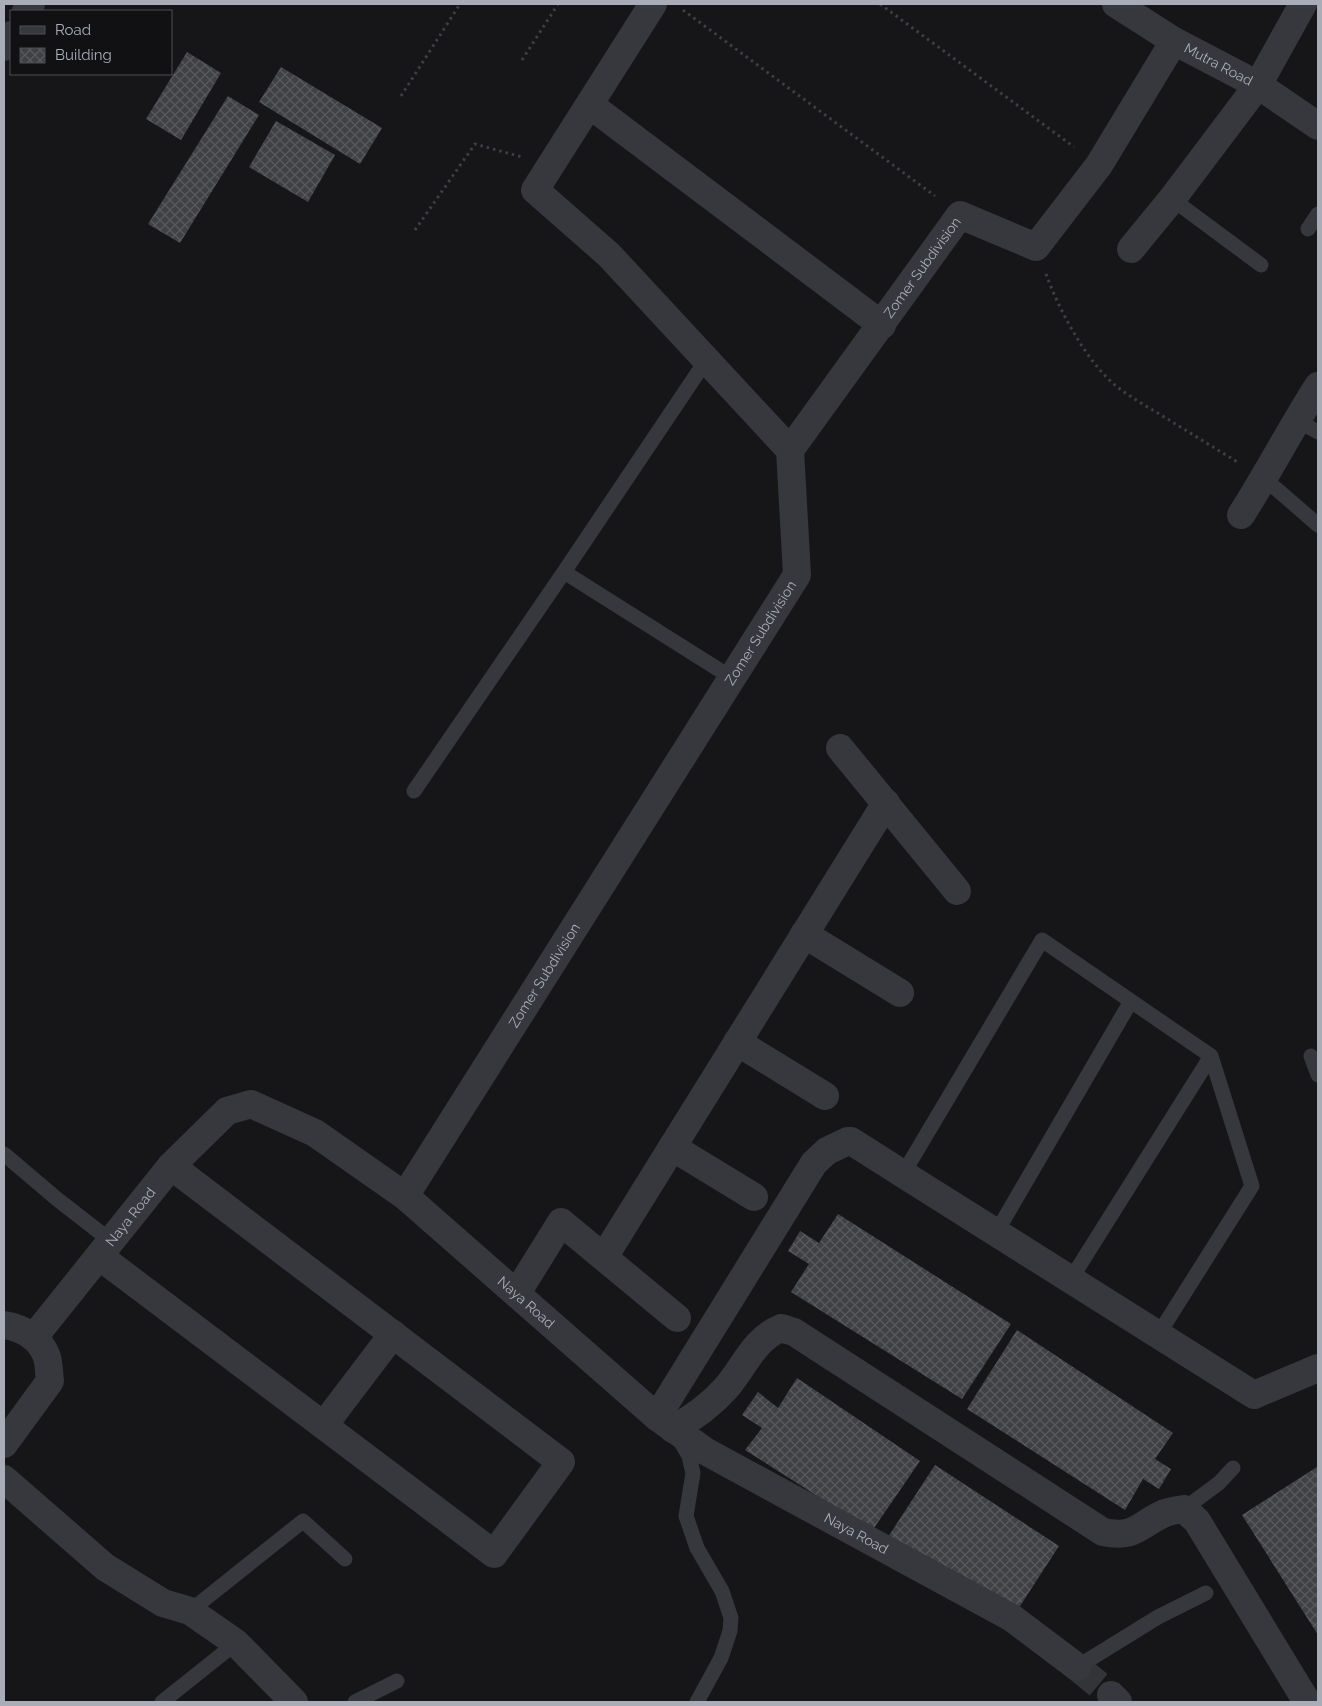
<svg xmlns="http://www.w3.org/2000/svg" width="1322" height="1706" font-family="Raleway,sans-serif">
<style>
.building{fill:url(#building-cross-hatch)}
.lines{fill:none;stroke-linecap:round;stroke-linejoin:round}
.street-tunnel{stroke:#333438;stroke-width:28;stroke-dasharray:28 14;stroke-linecap:butt}
.path{stroke:#3d3f44;stroke-width:3;stroke-dasharray:2.5 4;stroke-linecap:butt}
.lane{stroke:#37383d;stroke-width:15}
.street{stroke:#37383d;stroke-width:28}
.labels{text-anchor:middle;dominant-baseline:central;stroke-width:4;stroke-linejoin:round;paint-order:stroke}
.street-label{font-size:14px;fill:#a8adb8;stroke:#111113}
</style>
<defs>
<pattern id="building-cross-hatch" width="8" height="8" patternUnits="userSpaceOnUse" patternTransform="scale(1.25)"><rect width="8" height="8" fill="#404145"/><path d="M0 0l8 8M0 8l8-8" fill="none" stroke="#595a5e"/></pattern>
</defs>
<rect width="100%" height="100%" fill="#161618"/>
<!-- building -->
<path class="building" d="M187 52 221 73 181 140 146 119Z
M281 67 382 128 360 164 259 102Z
M228 96 259 115 180 243 148 224Z
M276 121 335 155 308 202 249 167Z
M838 1214 1011 1324 962 1399 791 1292 809 1264 788 1251 800 1231 819 1243Z
M1017 1330 1173 1433 1155 1459 1171 1469 1159 1489 1143 1479 1125 1510 967 1409Z
M797 1378 920 1461 872 1531 745 1450 762 1428 742 1415 758 1392 778 1408Z
M935 1465 1059 1546 1013 1617 888 1537Z
M1317 1467 1318 1469V1635L1242 1515Z"/>
<g class="lines">
<!-- street-tunnel -->
<path class="street-tunnel" d="M1077 1667 1111 1695"/>
<!-- path -->
<path class="path" d="M880 4 1074 147
M683 10 935 196
M522 60 558 4
M401 96 460 4
M415 230 475 144 522 157
M1046 274C1059 310 1086 361 1116 386 1130 397 1146 406 1161 415 1187 431 1213 447 1239 463"/>
<!-- lane -->
<path class="lane" d="M1172 199 1261 265
M1308 229 1318 214
M1296 420 1318 432
M1265 479 1318 525
M564 572 732 678
M414 791 564 572 707 359
M1311 1056 1318 1075
M4 1154 57 1199 111 1241
M903 1174 1042 940 1211 1056 1252 1186 1158 1335
M996 1233 1131 1001
M1071 1279 1211 1056
M679 1439 689 1456 693 1473 686 1516 697 1548 722 1591 731 1618 730 1631 721 1658 697 1702
M1184 1509 1219 1483 1233 1468
M190 1611 303 1521 345 1559
M1077 1667 1158 1617 1206 1593
M162 1702 236 1643
M355 1702 397 1681"/>
<!-- street -->
<g class="street">
<path d="M653 4 535 190 609 255 790 450"/>
<path id="s1" d="M1116 4 1174 41 1258 85 1318 126"/>
<path d="M26 11 31 4"/>
<path d="M4 47 11 35"/>
<path d="M590 105 882 325"/>
<path d="M1131 249 1172 199 1258 85 1303 4"/>
<path d="M1241 515C1268 473 1291 428 1318 386"/>
<path d="M840 748 957 891"/>
<path d="M804 934 900 993"/>
<path d="M737 1042 825 1096"/>
<path d="M672 1147 754 1197"/>
<path id="s2" d="M405 1196 797 575 790 450 960 215 1036 247 1099 165 1174 41"/>
<path d="M99 1256 494 1554 561 1462 171 1166"/>
<path d="M604 1257 886 803"/>
<path d="M517 1293 561 1222 677 1318"/>
<path d="M4 1325C23 1328 40 1338 47 1357 49 1364 49 1374 50 1381L4 1444"/>
<path id="s3" d="M34 1337 171 1166 227 1111 251 1104 315 1133 405 1196 657 1417 705 1451 1012 1618 1077 1667"/>
<path d="M657 1417 814 1163 827 1151 848 1141H851L903 1174 1254 1395 1318 1368"/>
<path d="M324 1425 393 1334"/>
<path d="M673 1429C693 1418 711 1405 726 1388 745 1366 753 1340 781 1328L794 1332 1103 1532C1136 1539 1139 1524 1165 1513 1170 1511 1178 1510 1184 1509L1197 1521 1307 1702"/>
<path d="M4 1479 105 1567 163 1603 190 1611 236 1643 294 1702"/>
<path d="M1111 1695 1118 1702"/>
</g>
</g>
<g class="labels">
<!-- street labels -->
<g class="street-label">
<text stroke="none"><textPath href="#s1" startOffset="119">Mutra Road</textPath></text>
<text stroke="none"><textPath href="#s2" startOffset="1085">Zomer Subdivision</textPath></text>
<text stroke="none"><textPath href="#s2" startOffset="666">Zomer Subdivision</textPath></text>
<text stroke="none"><textPath href="#s2" startOffset="261">Zomer Subdivision</textPath></text>
<text stroke="none"><textPath href="#s3" startOffset="154">Naya Road</textPath></text>
<text stroke="none"><textPath href="#s3" startOffset="664">Naya Road</textPath></text>
<text stroke="none"><textPath href="#s3" startOffset="1069">Naya Road</textPath></text>
</g>
</g>
<!-- border -->
<rect width="1322" height="1706" fill="none" stroke="#a8adb8" stroke-width="10"/>
<!-- legend -->
<rect x="10" y="10" width="162" height="65" fill="#111113" stroke="#4d4f55"/>
<rect x="20" y="26" width="25" height="8" fill="#37383d" stroke="#4d4f55"/>
<text x="55" y="35" font-size="15" fill="#a8adb8">Road</text>
<rect x="20" y="48" width="25" height="15" fill="url(#building-cross-hatch)" stroke="#4d4f55"/>
<text x="55" y="60" font-size="15" fill="#a8adb8">Building</text>
</svg>
